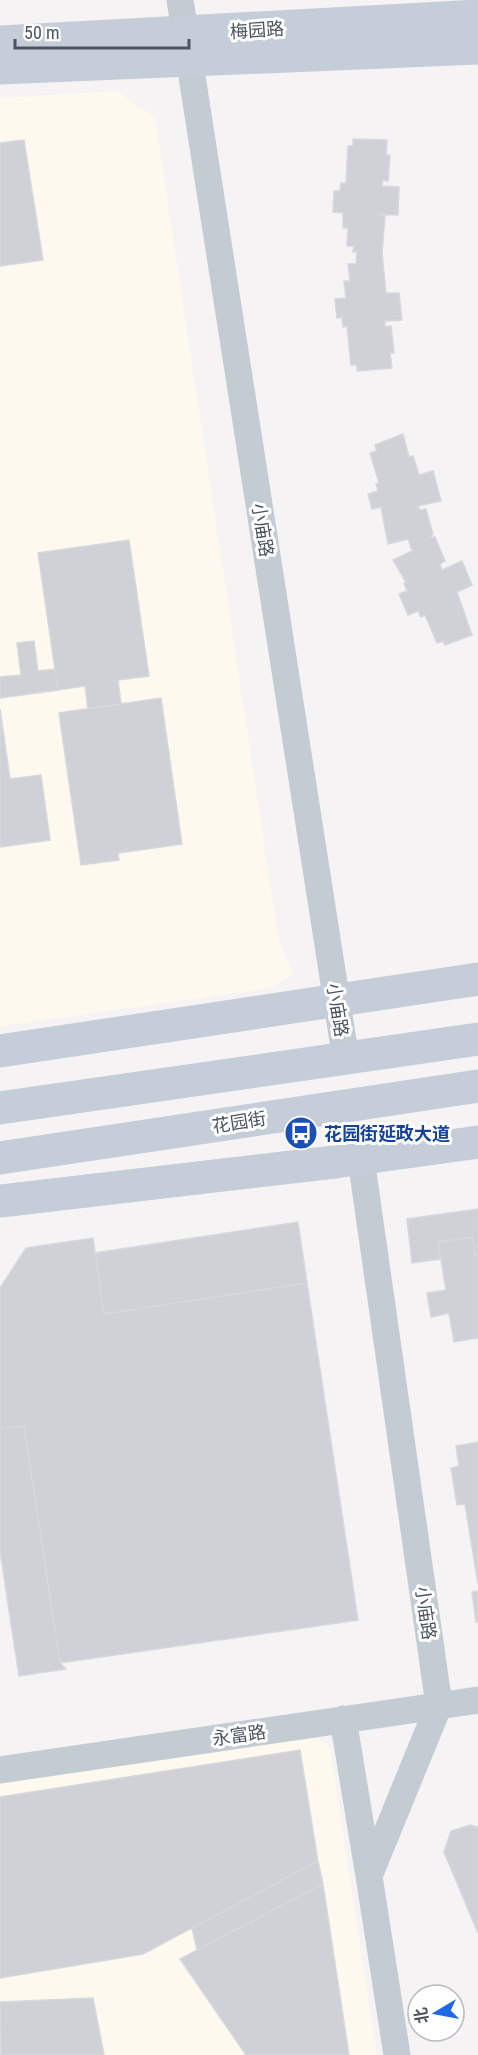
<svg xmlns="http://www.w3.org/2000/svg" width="478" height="2055" font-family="'Roboto Condensed','Noto Sans SC',sans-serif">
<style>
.commercial{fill:#fdf9ef}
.building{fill:#cfd1d7;stroke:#d7d8de;stroke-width:1.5}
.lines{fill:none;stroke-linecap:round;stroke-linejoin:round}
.street{stroke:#c4ccd3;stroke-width:27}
.secondary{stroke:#c4cdd8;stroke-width:33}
.labels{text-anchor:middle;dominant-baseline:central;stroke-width:6;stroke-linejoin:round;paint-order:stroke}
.street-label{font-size:18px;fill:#4a5460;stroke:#fff}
.transit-label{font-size:18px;font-weight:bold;fill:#164399;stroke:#fff;text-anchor:start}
</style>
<rect width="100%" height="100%" fill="#f5f3f3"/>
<!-- commercial -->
<path class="commercial" d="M117 91 155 117 279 941 293 973 271 988 0 1026V98Z
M316 1737 330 1748 377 2055H0V1784Z"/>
<!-- building -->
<path class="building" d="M353 139 387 140 386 155H390L388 181 383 180 382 186 399 187 398 215 379 214 385 216 382 253 386 293H382H399L402 320 385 321V327L391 326 394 353H390L392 368 357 371V365H351L347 326 343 327 342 317 337 318 335 299 346 298 344 281H350L348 264H356L357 252H353L354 246H347L348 228H343V213L333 212 334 191H340L341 183H346L348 146H353Z
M24 140 43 260 0 266V143Z
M403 434 409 457 413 456 419 475 433 471 441 501 418 506 420 510 426 509 433 534 430 537H435L445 561 440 564 442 570 462 561 472 585 457 592 472 635 445 645 443 641 437 643 425 615 421 617 418 611 408 615 399 594 407 591 404 583 406 582 393 560 412 551 408 539 388 544 381 507 372 509 368 494 378 491 376 484 379 483 370 453 377 451 375 445Z
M129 540 149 676 118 680 121 704 88 709 85 686 58 690 38 553Z
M34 641 38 671 55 669 58 690 0 698V677L21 675 17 643Z
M161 698 182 844 118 853 119 860 81 865 59 713Z
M0 709 10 779 41 775 50 840 0 847Z
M478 1209V1254L475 1255 473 1237 438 1242 441 1259 412 1263 407 1219Z
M298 1222 307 1283 104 1314 95 1253Z
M473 1237 475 1255 478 1254V1338L454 1342 449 1313 431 1317 427 1293 446 1290 438 1242Z
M93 1238 104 1314 307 1283 358 1620 60 1663 24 1426 0 1429V1288L26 1248Z
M24 1426 60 1663 66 1669 19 1676 0 1551V1429Z
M478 1442V1584L465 1504 457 1505 451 1468 459 1466 456 1446Z
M478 1591V1622H476L472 1592Z
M300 1750 318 1861 143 1954 0 1978V1797Z
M470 1825 478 1827V1933L444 1852 451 1831Z
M318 1861 323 1884 197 1950 192 1928Z
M323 1884 349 2055H246L180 1959Z
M93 1998 104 2055H1L0 2002Z"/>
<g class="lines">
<!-- street -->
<path class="street" d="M180 0 346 1060
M361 1159 439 1705 369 1876 397 2055
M343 1719 369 1876
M0 1770 478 1700"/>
<!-- secondary -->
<path class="secondary" d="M0 42 478 16
M0 68 478 48
M0 1051 478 979
M0 1108 478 1039
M0 1158 478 1086
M0 1201 335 1162 478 1142"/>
</g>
<!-- icons -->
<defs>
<g id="bus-disc" transform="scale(1.725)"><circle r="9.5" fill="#1a4fb4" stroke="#fff"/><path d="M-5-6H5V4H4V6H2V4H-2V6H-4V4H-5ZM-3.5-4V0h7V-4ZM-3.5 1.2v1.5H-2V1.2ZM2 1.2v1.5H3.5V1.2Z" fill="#fff"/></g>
</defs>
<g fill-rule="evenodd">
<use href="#bus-disc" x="301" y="1133"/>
</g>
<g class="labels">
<!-- street labels -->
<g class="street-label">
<text transform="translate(257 30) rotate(-4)">梅园路</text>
<text transform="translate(263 530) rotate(81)">小庙路</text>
<text transform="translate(338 1010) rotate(81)">小庙路</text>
<text transform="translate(239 1122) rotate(-9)">花园街</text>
<text transform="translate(426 1613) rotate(82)">小庙路</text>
<text transform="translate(239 1735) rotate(-8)">永富路</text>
</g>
<!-- transit labels -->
<g class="transit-label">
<text x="324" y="1133">花园街延政大道</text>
</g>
</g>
<!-- north arrow -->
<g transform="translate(436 2013) rotate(260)"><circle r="28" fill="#ffffff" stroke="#b7bbbf" stroke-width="1.5"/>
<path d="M0-4.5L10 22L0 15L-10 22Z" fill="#1d68e4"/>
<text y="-9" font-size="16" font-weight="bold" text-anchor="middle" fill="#4a5460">北</text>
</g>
<!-- scale -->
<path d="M15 39v9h174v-9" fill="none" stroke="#4a5460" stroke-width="3"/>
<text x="24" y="39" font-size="18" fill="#4a5460" stroke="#ffffff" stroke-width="4.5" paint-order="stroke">50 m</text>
</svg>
